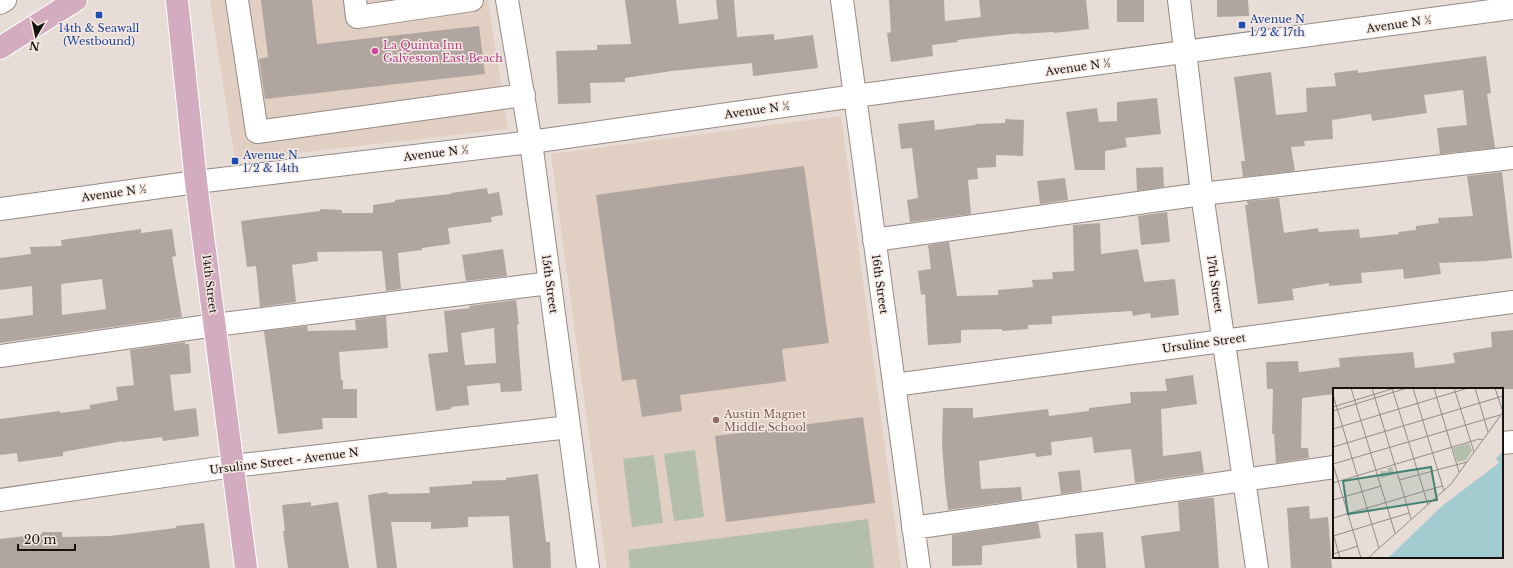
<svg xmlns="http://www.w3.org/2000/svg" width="1513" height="568" font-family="'Libre Baskerville',serif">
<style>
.built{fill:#e2cfc4}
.green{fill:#b3bfac}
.building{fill:#b1a5a0;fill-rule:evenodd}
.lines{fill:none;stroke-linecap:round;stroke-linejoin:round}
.minor-casing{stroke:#958a84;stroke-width:24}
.major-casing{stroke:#fff;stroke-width:24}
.minor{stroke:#fff;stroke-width:22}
.major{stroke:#d4acbf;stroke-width:22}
.transit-dot{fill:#1a4fb4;stroke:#f6e9e3;stroke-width:1.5}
.hotel-dot{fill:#d1479c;stroke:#f6e9e3;stroke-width:1.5}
.education-dot{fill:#8d6e63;stroke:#f6e9e3;stroke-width:1.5}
.labels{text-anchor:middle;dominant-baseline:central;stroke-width:3;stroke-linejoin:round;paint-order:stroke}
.transit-label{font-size:11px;fill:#164399;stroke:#f6e9e3;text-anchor:start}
.street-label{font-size:11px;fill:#161210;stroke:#f6e9e3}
.hotel-label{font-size:11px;fill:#b23c85;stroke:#f6e9e3;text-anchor:start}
.education-label{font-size:11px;fill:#785e54;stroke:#f6e9e3;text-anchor:start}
.inset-road{fill:none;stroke:#948b87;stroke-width:1}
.view{fill:#428373;fill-opacity:0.15;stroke:#428373;stroke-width:2}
.inset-edge{fill:none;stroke:#161210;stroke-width:2}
</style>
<rect width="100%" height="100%" fill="#e8dcd6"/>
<!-- built -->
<path class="built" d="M210 0H488L508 129 235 160Z
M841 116 901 568H607L551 154Z"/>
<!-- green -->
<path class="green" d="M695 450 704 517 674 521 664 454Z
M654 455 663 523 632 527 623 459Z
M868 519 874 568H630L628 550Z"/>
<!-- building -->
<path class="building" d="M261 0H312L317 44 479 26 485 74 265 99 259 59 268 57Z
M625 0H676L679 24 718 19 716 0H734L737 37 774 34V40L813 35 818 68 753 76 752 63 672 71 625 78V82L590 83 591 103 558 104 556 51 597 50V45L631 44Z
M889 0H944L945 21 981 17 979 0H1086L1089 29 1054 33V32L1020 34V33L957 40 958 42 932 45 933 56 891 62 887 33 891 32Z
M1117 0H1144V22H1117Z
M1217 0H1248L1249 16 1217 17Z
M1486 56 1491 93 1487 94 1495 148 1440 154 1437 128 1467 125 1463 90 1424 95 1427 113 1372 121 1371 114 1332 120 1333 139 1304 141 1305 146 1291 147 1295 171 1243 177 1241 161H1245L1234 77 1271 72 1276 115 1307 112 1306 88 1336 86 1334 73 1358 70V73Z
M1157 98 1161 134 1125 138 1127 147 1105 151V170H1075L1066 112 1097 108 1099 122 1117 121V102Z
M1005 119 1024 120 1023 156 996 155V167L977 168 978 179 968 180 971 214 910 222 907 200 918 198 912 148 901 149 898 124 934 120 935 130 976 125 975 124 1005 123Z
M804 166 829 343 782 349 786 381 680 395 682 411 642 417 636 379 622 381 596 195Z
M1163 167 1164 187 1137 191 1136 168Z
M1502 172 1512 258 1485 261 1439 263 1441 274 1404 279 1403 269 1361 273 1362 283 1329 286V283L1292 289 1294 300 1258 304 1245 205H1248L1247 201 1279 198 1284 233 1318 228 1319 232 1359 229 1360 238 1399 234 1398 232 1416 230V226L1439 223 1438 218 1473 216 1467 176Z
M1065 178 1068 200 1040 204 1037 181Z
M487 188 488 194 499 192 503 215 491 217 492 222 448 228 450 244 422 248V250L398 253 401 289 386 291 382 251 317 252 318 261 292 265 296 302 260 307 256 266 247 267 241 221 320 211V209L342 210V213H373V205L395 202V200L451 194V193Z
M1167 212 1170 242 1141 245 1138 216Z
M1100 223 1101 254 1138 249 1144 282 1175 279 1179 315 1151 318 1150 313 1133 316 1132 311 1052 316V324L1028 325V329L1002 331V329L961 330V343L928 345 925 294 921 295 918 271 931 269 928 245 949 242 957 296 998 295V290L1033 287 1032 280 1053 279 1052 272 1074 271 1073 225Z
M141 229V233L172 229 176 256 172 257 182 317 0 343V319L33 315 32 286 0 290V258L31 254 30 247 62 246 61 240ZM102 279 106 309 62 315 61 284Z
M503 249 507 276 466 281 462 255Z
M516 300 519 324 517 325 522 391 501 392 500 383 467 386 469 405 451 407V409L436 411 428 354 448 352 444 311 470 308 469 306ZM494 328 496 363 465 365 461 333Z
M386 316 388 348 339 352 341 380H343V389H357V418H322L323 429 278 434 264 331 307 326 308 331 356 330 355 320Z
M1513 330V389H1334V394L1302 398 1301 448H1308L1309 458 1276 463 1274 434H1272L1273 389H1267L1266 362 1298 361 1299 372 1340 367 1339 358 1413 352 1415 368 1455 363 1453 353 1492 347 1491 332Z
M185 342V344H189L191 373 170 375 174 411 196 408 199 436 163 441 162 437 123 442V441L63 452V456L18 462 17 453 0 455V419L60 411V413L90 409V405L118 400 116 387 134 385 130 350Z
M1193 375 1197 404 1161 409 1163 456 1201 451 1204 473 1135 483 1131 449 1094 453 1092 437 1051 442 1052 455 1036 457 1035 453 979 461 981 489 1021 487 1022 500 948 510 945 484 942 443 943 408H973V418L1048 409 1049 416 1089 411V408L1131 403 1130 392 1167 391 1165 379Z
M863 417 875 503 726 522 715 436Z
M1080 470 1082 491 1061 494 1058 472Z
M538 474 546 542H550L551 568H513L509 516 468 517V527L451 528 431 529V522H391L397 568H377L368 495 387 492 388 494 430 493 429 487 472 484V481L506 480V478Z
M1207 498H1214L1219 568H1145L1141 536 1180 531 1178 502Z
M311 502V506L338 502 349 568H288L283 531H285L282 505Z
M1309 506 1310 519 1328 517 1332 568H1291L1287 508Z
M1038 522 1041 538 982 546V565L952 566V535Z
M204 523 210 568H0V539L42 534V532H62V537L110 536 176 528V526Z
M1103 532 1106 568H1077L1075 534Z"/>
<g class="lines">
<!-- minor casing -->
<g class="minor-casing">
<path id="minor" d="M237 0 257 132 524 95
M355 0 357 17 472 0
M507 0 531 142 588 568
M842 0 919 568
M1179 0 1202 194 1257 568
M0 3 5 0
M0 209 196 182 531 142 855 96 1513 8
M874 240 1202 194 1513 158
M0 356 215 325 550 283
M894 385 1513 302
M1502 443 1513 442
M0 500 233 466 569 427
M913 528 1334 467"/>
</g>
<!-- major casing -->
<g class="major-casing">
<path id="major" d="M177 0 196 182 246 568
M0 48 76 0"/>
</g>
<!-- minor -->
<use href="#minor" class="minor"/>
<!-- major -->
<use href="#major" class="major"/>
</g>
<!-- markers -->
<g class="transit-dot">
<rect x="95" y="11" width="8" height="8" rx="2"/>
<rect x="1238" y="21" width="8" height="8" rx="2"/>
<rect x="231" y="157" width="8" height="8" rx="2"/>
</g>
<circle class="hotel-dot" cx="375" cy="51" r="4"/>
<circle class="education-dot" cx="716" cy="420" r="4"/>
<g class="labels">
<!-- transit labels -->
<g class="transit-label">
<text x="1250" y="19">Avenue N<tspan x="1250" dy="13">1/2 &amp; 17th</tspan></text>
<text x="99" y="28" text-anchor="middle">14th &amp; Seawall<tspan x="99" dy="13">(Westbound)</tspan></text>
<text x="243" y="155">Avenue N<tspan x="243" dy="13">1/2 &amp; 14th</tspan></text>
</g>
<!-- street labels -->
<g class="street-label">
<text transform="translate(1399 24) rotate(-8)">Avenue N ½</text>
<text transform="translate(1078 67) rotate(-8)">Avenue N ½</text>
<text transform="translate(757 110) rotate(-8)">Avenue N ½</text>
<text transform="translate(436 153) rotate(-7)">Avenue N ½</text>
<text transform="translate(114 193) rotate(-8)">Avenue N ½</text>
<text transform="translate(210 284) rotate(83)">14th Street</text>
<text transform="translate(550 284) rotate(82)">15th Street</text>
<text transform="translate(880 284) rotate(82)">16th Street</text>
<text transform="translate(1215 284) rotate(82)">17th Street</text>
<text transform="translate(1204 343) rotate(-8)">Ursuline Street</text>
<text transform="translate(284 461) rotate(-7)">Ursuline Street - Avenue N</text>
</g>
<!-- hotel labels -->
<g class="hotel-label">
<text x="383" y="45">La Quinta Inn<tspan x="383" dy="13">Galveston East Beach</tspan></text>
</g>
<!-- education labels -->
<g class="education-label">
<text x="724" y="414">Austin Magnet<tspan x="724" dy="13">Middle School</tspan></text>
</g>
</g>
<!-- overview -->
<g transform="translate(1333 388)">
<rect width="170" height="170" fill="#e8dcd6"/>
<path d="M136 55 139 63 133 72 124 74 120 60ZM59 79 62 86 48 90 47 83H55L54 80Z" fill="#b3bfac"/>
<path d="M170 63V170H55L109 118 166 75 163 70Z" fill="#a2ccd0"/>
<path class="inset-road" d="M18 0 62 145M39 0 78 131M59 0 95 117M80 0 111 103M101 0 126 84M121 0 141 64M142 0 155 44M162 0 170 24M0 7 46 160M0 19 62 0M0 23 74 0M0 41 135 0M0 59 170 8M0 76 167 27M0 76 28 170M66 92 134 74M0 95 146 51 150 52M0 112 48 98M0 130 109 98M0 145 7 170M0 148 76 125M0 166 25 158M35 170 118 96 170 24"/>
<path class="view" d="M98 79 104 112 15 126 10 93Z"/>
<rect width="170" height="170" class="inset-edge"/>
</g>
<!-- north arrow -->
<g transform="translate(36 36) rotate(189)" stroke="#f6e9e3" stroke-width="3" paint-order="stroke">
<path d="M0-3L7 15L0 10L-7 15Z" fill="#161210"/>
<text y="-6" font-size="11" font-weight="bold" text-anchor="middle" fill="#161210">N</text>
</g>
<!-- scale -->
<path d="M18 544v6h57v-6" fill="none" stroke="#161210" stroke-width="2"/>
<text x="24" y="544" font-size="12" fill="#161210" stroke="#f6e9e3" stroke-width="3" paint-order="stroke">20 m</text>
</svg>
